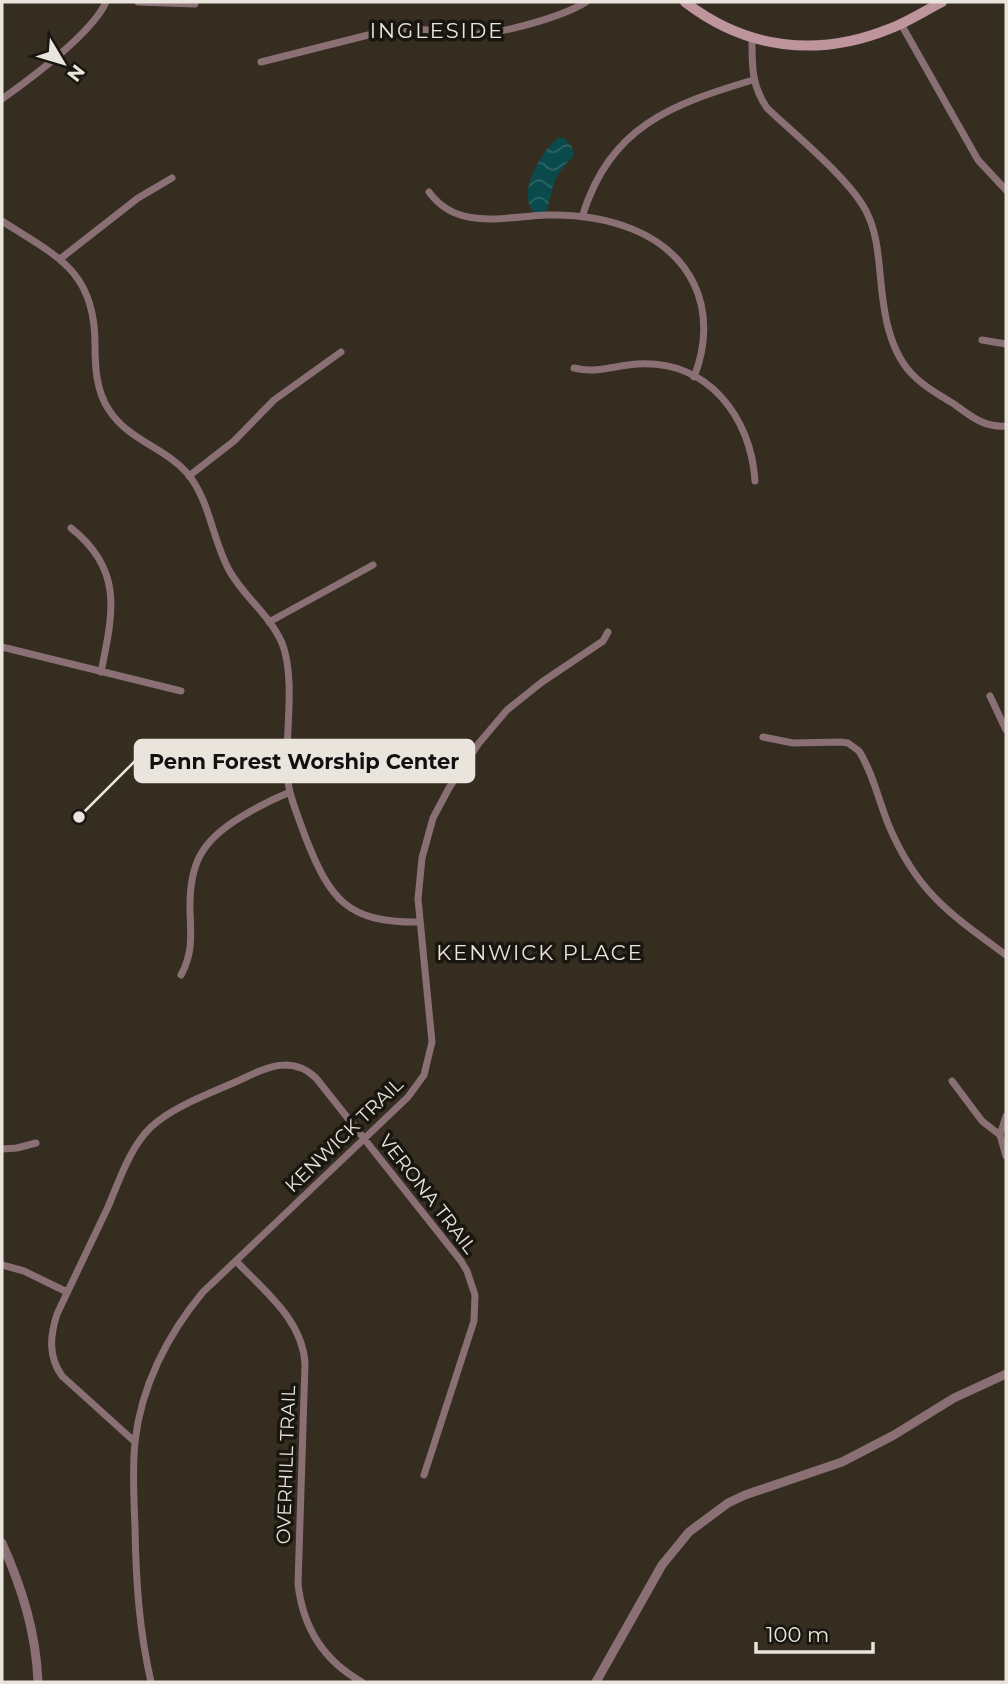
<svg xmlns="http://www.w3.org/2000/svg" width="1008" height="1684" font-family="Montserrat,sans-serif">
<style>
.water{fill:url(#water-waves)}
.lines{fill:none;stroke-linecap:round;stroke-linejoin:round}
.minor{stroke:#8a7075;stroke-width:7}
.tertiary{stroke:#8a7075;stroke-width:9}
.secondary{stroke:#be959c;stroke-width:10}
.labels{text-anchor:middle;dominant-baseline:central;stroke-width:7;stroke-linejoin:round;paint-order:stroke}
.street-label{font-size:19px;fill:#e9e5dc;stroke:#191610}
.neighbourhood-label{font-size:21px;letter-spacing:2px;fill:#e9e5dc;stroke:#191610}
.leader{fill:none;stroke:#e9e5dc;stroke-width:2.5}
.callout-dot{fill:#e9e5dc;stroke:#191610;stroke-width:2.5}
.callout{fill:#e9e5dc;stroke:#e9e5dc;stroke-width:2.5}
.callout-label{font-size:21px;text-anchor:middle;font-weight:bold;fill:#111}
</style>
<defs>
<pattern id="water-waves" width="16" height="10" patternUnits="userSpaceOnUse" patternTransform="scale(1.75)"><rect width="16" height="10" fill="#0a4a4c"/><path d="M0 5q4-4 8 0t8 0" fill="none" stroke="#2e6465"/></pattern>
</defs>
<rect width="100%" height="100%" fill="#342d20"/>
<!-- water -->
<path class="water" d="M558 138H564L572 147 574 156C550 179 556 183 546 211L537 215C514 196 540 153 558 138Z"/>
<g class="lines">
<!-- minor -->
<path class="minor" d="M138 2 195 4
M901 24 978 160 1006 190
M752 38C752 64 751 85 767 108 794 134 850 179 866 211 876 230 878 252 880 273 883 306 887 347 911 373 923 386 939 395 954 404 970 416 985 428 1006 426
M261 62 392 29C418 27 442 32 467 34 496 36 562 17 586 2
M2 99C30 79 92 33 106 2
M429 192C458 232 506 216 548 215 603 214 668 230 694 284 708 313 706 347 694 377
M582 217C610 127 669 105 753 80
M2 221C56 256 95 270 95 344 95 366 96 391 109 410 128 440 164 447 187 473 210 500 212 539 229 570 243 596 270 615 282 643 296 678 285 736 287 775 289 796 298 816 305 836 330 900 347 923 420 922
M60 259 138 198 172 178
M982 340 1006 344
M574 368C597 374 616 365 638 364 708 360 751 417 755 481
M189 476 234 441 274 400 341 352
M71 528C124 570 113 613 101 672
M269 622 373 565
M2 647 181 691
M990 696 1006 730
M763 737 793 743 841 742 848 743 859 751C873 773 879 802 889 826 917 892 950 914 1006 955
M181 975C193 953 191 935 190 911 189 864 201 841 241 817 257 807 273 799 290 792
M952 1081 982 1121 1000 1135 1006 1156
M1000 1135 1006 1116
M2 1149 17 1148 36 1143
M236 1261C264 1291 303 1320 305 1364L298 1584C303 1628 324 1661 362 1682
M2 1265 24 1271 67 1292
M135 1442 62 1376C48 1356 50 1336 57 1314 74 1278 91 1242 108 1207 119 1181 130 1147 151 1127 173 1106 214 1092 242 1079 267 1067 292 1055 316 1078L461 1261 467 1271 475 1295 474 1321 424 1475
M151 1682C139 1629 136 1582 135 1528 134 1499 132 1470 135 1442 141 1386 168 1334 203 1292L408 1097 424 1075 432 1042 418 899 422 858 433 818 449 788 479 743 507 710 542 682 603 641 608 632"/>
<!-- tertiary -->
<path class="tertiary" d="M2 1543C22 1588 36 1632 38 1682
M596 1682 662 1565 689 1532 728 1503 745 1495 842 1462 894 1435 954 1398 1006 1374"/>
<!-- secondary -->
<path class="secondary" d="M685 2C746 49 817 58 889 29 908 22 924 11 942 2"/>
</g>
<g class="labels">
<!-- street labels -->
<g class="street-label">
<text transform="translate(344 1135) rotate(-44)">KENWICK TRAIL</text>
<text transform="translate(428 1194) rotate(52)">VERONA TRAIL</text>
<text transform="translate(286 1465) rotate(-88)">OVERHILL TRAIL</text>
</g>
<!-- neighbourhood labels -->
<g class="neighbourhood-label">
<text x="437" y="30">INGLESIDE</text>
<text x="540" y="952">KENWICK PLACE</text>
</g>
</g>
<!-- callouts -->
<path class="leader" d="M79 817L135 761"/>
<circle class="callout-dot" cx="79" cy="817" r="7"/>
<rect class="callout" x="135" y="740" width="339" height="42" rx="7"/>
<g class="callout-label">
<text x="304" y="769">Penn Forest Worship Center</text>
</g>
<!-- border -->
<rect width="1008" height="1684" fill="none" stroke="#e9e5dc" stroke-width="7"/>
<!-- north arrow -->
<g transform="translate(63 63) rotate(128)" stroke="#191610" stroke-width="5" paint-order="stroke">
<path d="M0-5L12 26L0 18L-12 26Z" fill="#e9e5dc"/>
<text y="-10" font-size="19" font-weight="bold" text-anchor="middle" fill="#e9e5dc">N</text>
</g>
<!-- scale -->
<path d="M756 1642v10h117v-10" fill="none" stroke="#e9e5dc" stroke-width="3.5"/>
<text x="766" y="1642" font-size="21" fill="#e9e5dc" stroke="#191610" stroke-width="5" paint-order="stroke">100 m</text>
</svg>
